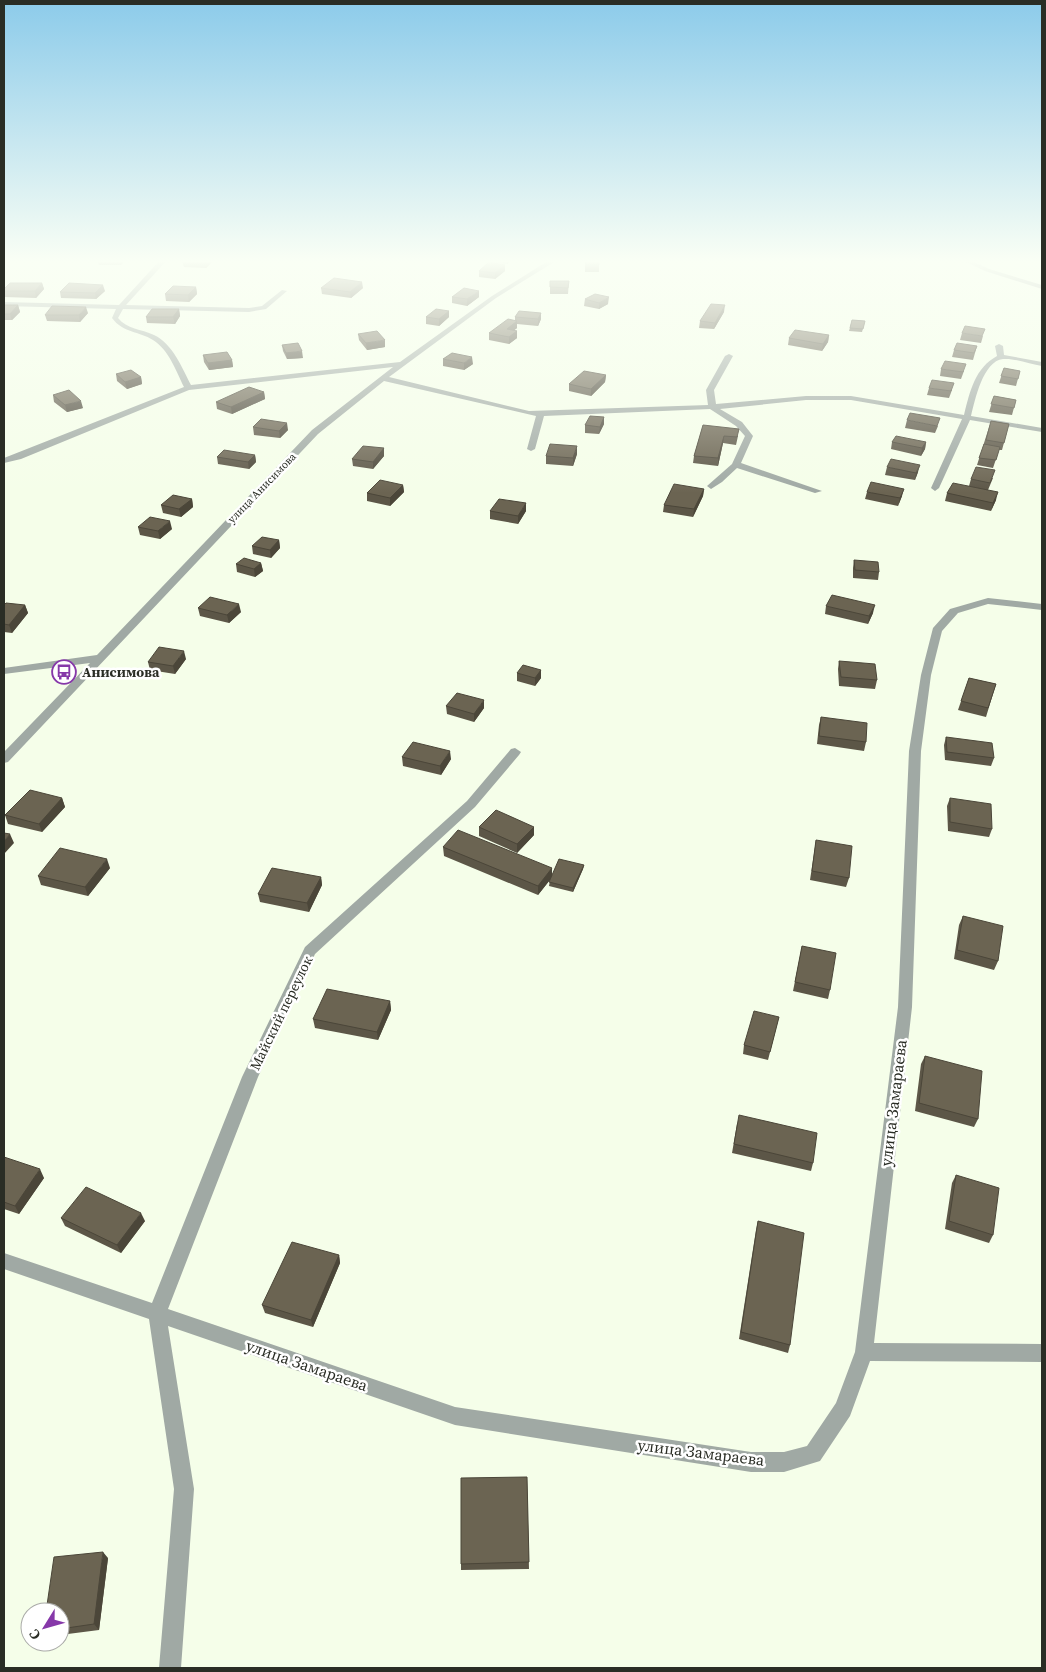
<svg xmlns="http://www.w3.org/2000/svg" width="1046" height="1672" font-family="'Source Serif 4',serif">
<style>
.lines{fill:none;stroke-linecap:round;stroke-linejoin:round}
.minor{fill:#a0a9a4;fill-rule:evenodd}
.wall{fill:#5c5647}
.shaded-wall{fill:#4b4639}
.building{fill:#6b6452;stroke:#4b4639}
.labels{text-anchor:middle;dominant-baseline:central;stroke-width:5;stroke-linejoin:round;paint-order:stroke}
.far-street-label{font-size:11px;fill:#2a2d25;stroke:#fff}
.poi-label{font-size:14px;font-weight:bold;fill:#2a2d25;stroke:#fff;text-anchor:start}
.street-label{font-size:14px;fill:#2a2d25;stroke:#fff}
.near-street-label{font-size:16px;fill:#2a2d25;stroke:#fff}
</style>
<rect width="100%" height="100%" fill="#f5fee9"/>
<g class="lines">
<!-- minor -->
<path class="minor" d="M161 259H168L126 305 249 308 262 306 282 290 287 291 266 309 249 312 123 309 118 318C127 329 141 329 154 335 173 344 182 368 191 385L400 362 492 296 551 259H559L496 298 389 377 529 411 708 405 706 390 725 356 729 354 733 356 714 390 716 404 806 396H851L964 415C970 391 975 368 997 356L995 346 999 344 1003 346 1004 355 1042 362V366C1030 364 1015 358 1003 359 983 361 975 400 971 416L1042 428V432L970 420 939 488 935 491 931 488 962 419 851 400H806L720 409 742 422 753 436 741 463 822 491 815 493 737 468 722 482 711 489 707 486 732 464 745 436 736 426 710 409 544 416 535 449 531 451 527 449 536 416 384 381 318 434 8 762 4 763V752L90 663 4 674V668L97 655 312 430 393 367 189 390 21 459 4 463V458L184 387C176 371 169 350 153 340 139 331 123 333 112 318L116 309 4 306V302L119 305Z
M960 259H968L989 269 1042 285V289L985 271Z
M988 598 1042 604V610L988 604 958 613 942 631 931 675 921 751 912 1007 874 1343 1042 1344V1362L870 1361 850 1416 820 1461 784 1472H751L455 1425 168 1326 194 1489 181 1668H159L174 1489 149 1319 4 1269V1253L152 1303 242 1077 305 947 467 801 511 749 515 748 521 752 519 755 475 807 315 954 258 1077 168 1309 455 1407 751 1452H784L807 1446 836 1403 855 1352 898 1007 909 751 921 675 933 628 950 609Z"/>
</g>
<!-- wall -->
<path class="wall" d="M97 259H126L121 265H99Z
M494 259H514L507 264 494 262Z
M585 259 599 265V272H585Z
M182 261H213L206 268 184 267Z
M479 271H505L495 279 479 277Z
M550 281H569L568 294H550Z
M42 283 44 289 36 298 4 297V289Z
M196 287 197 294 189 302 166 301 165 294Z
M321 288H363L351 298 322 294Z
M105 291 96 299 61 298 60 292Z
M452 297H479L467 306 452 303Z
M585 299 608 304 599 309 584 306Z
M4 305H18L20 312 12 320H4Z
M179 309 180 316 175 324 147 323 146 317Z
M449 311V317L439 326 426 324V317Z
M724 312 714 329 699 328 700 321Z
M88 313 80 322 47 321 45 315Z
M541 313V319L538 326 517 324V328L514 330 517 331V338L509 344 489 340V333L515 321V317Z
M852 320 865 321 862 332 849 331Z
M962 333 983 336 981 343 960 340Z
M358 334 385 347 367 350 359 340Z
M829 335 828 342 822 351 788 345 789 338Z
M282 345 303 358 287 359 283 351Z
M977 346 973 360 952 357 954 350Z
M203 355 232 360 233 367 209 370 204 362Z
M443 359 473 364 464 370 443 366Z
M1004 368 1020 371 1016 386 999 383Z
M941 369 964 371 961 379 940 376Z
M116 374 141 377 142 384 127 389 117 381Z
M606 375 605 382 591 396 569 391V384Z
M929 388 952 390 949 398 927 395Z
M264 392 265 399 232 414 217 409 216 402Z
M53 395 83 408 67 412 54 402Z
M994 396 1016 400 1012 415 989 412Z
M604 417V424L599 434 585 433V425Z
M907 420 938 426 935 433 905 428Z
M991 421 1009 424 1002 450H999L993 468 977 465Z
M703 425 738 436 736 445 723 443 718 466 693 463 694 456Z
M253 427 288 430 280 438 254 435Z
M892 442H926L925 449 921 456 891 449Z
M384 448V456L373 469 353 466 352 459Z
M577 454 573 466 546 464V456Z
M255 455 256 462 249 469 218 464 217 457Z
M887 467 918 472 915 480 885 475Z
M993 478 988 490 996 500 991 511 945 501 947 493 969 486 971 479Z
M403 485 404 492 390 506 367 501V493Z
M704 489 703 496 693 517 663 512 664 505Z
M867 492 902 496 898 506 865 499Z
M192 499 193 507 181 517 163 513 161 505Z
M490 511H526L518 524 490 519Z
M138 527 172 529 160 539 140 535Z
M279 540 280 548 271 558 253 554 252 546Z
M854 560 879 572 878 580 853 578V568Z
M261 563 263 571 255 577 237 572 236 564Z
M4 605H25L28 613 12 633 4 632Z
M826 606 873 613 868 624 825 614Z
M198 608 241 612 229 623 200 616Z
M186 659 175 674 150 670 148 662Z
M839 661 877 680 875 689 839 686 838 669Z
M541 670V678L535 686 517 681V673Z
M969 678 996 684 986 717 958 710Z
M446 706 484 708 474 722 447 714Z
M821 717 866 742 864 751 817 744 819 725Z
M946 737 994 758 991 766 945 760 944 745Z
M402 757 451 759 441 775 403 766Z
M62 798 65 807 42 832 8 824 5 815Z
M950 798 992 829 989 837 948 831 947 806Z
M479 827 534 835 517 853 479 836Z
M816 840 849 878 846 887 810 880Z
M443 847 552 868V875L584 865 583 869 573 892 549 886 550 880 538 895 444 856Z
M110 868 88 896 41 885 38 876Z
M321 877 322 885 309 912 260 902 258 894Z
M963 916 998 961 994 970 954 959 959 925Z
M802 946 830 990 828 999 793 991Z
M390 1001 391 1010 378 1040 315 1028 313 1019Z
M779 1017 768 1060 743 1054 744 1045Z
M925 1056 978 1119 974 1127 915 1111 921 1064Z
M737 1124 813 1163 811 1171 732 1153Z
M4 1157 44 1178 19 1214 4 1209Z
M956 1175 993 1235 989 1243 945 1229 952 1183Z
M61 1218 145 1221 121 1253 65 1226Z
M758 1221 790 1345 788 1353 739 1339 756 1230Z
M339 1255 340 1263 313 1327 265 1313 262 1305Z
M527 1477 529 1569 461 1570V1564Z
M108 1558 99 1630 60 1635V1612Z"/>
<!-- shaded-wall -->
<path class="shaded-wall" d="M120 259H126L121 265Z
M207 259H212L213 261 206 268 205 262Z
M507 259H514L507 264Z
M505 265V271L495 279V273Z
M362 282 363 288 351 298 350 292Z
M42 283 44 289 36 298 35 291Z
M103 285 105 291 96 299 95 293Z
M196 287 197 294 189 302 188 295Z
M479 291V297L467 306V299Z
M609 297 608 304 599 309V303Z
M18 305 20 312 12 320 10 314Z
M725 305 724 312 714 329 715 323Z
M86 307 88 313 80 322 79 315Z
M179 309 180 316 175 324 173 317Z
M449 311V317L439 326V319Z
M541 313V319L538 326V319Z
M517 321V328L507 336V329Z
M517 331V338L509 344V337Z
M829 335 828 342 822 351 823 344Z
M385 340V347L367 350 366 343Z
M302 351 303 358 287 359 286 353Z
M472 357 473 364 464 370V363Z
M232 360 233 367 209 370 208 363Z
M606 375 605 382 591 396V389Z
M141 377 142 384 127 389 125 382Z
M264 392 265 399 232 414 231 407Z
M81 401 83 408 67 412 65 405Z
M604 417V424L599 434 600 427Z
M287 423 288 430 280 438 279 431Z
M724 436 723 443 718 466V458Z
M926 442 925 449 921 456 922 448Z
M577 446V454L573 466V458Z
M384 448V456L373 469V462Z
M255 455 256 462 249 469 248 462Z
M920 465 918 472 915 480 916 473Z
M403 485 404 492 390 506V498Z
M704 489 703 496 693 517 694 509Z
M904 489 902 496 898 506 900 498Z
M998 492 996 500 991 511 993 503Z
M192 499 193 507 181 517 179 509Z
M526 503V511L518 524V516Z
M170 521 172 529 160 539 158 531Z
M279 540 280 548 271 558 270 550Z
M261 563 263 571 255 577 254 569Z
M239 604 241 612 229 623 227 615Z
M25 605 28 613 12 633 9 625Z
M875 605 873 613 868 624 869 616Z
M184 651 186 659 175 674 173 666Z
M541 670V678L535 686V678Z
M484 700V708L474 722V714Z
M450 751 451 759 441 775 440 766Z
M62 798 65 807 42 832 39 824Z
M534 827V835L517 853V844Z
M10 834 14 843 4 854V841Z
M107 859 110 868 88 896 85 887Z
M584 865 583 869 573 892V888Z
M552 868V877L538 895V886Z
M321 877 322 885 309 912 307 903Z
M390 1001 391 1010 378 1040 377 1032Z
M40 1169 44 1178 19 1214 15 1206Z
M141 1213 145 1221 121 1253 117 1245Z
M339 1255 340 1263 313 1327 311 1320Z
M103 1552 108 1558 99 1630 94 1624Z"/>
<!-- building -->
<path class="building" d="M184 259H207L205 262 182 261Z
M585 259H599V265H586Z
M489 262 505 265 495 273 479 271Z
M334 278 362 282 350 292 321 288Z
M550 281H569L568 288 550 287Z
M10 283H42L35 291H4V289Z
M69 283 103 285 95 293 60 292Z
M173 286 196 287 188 295 165 294Z
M464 288 479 291 467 299 452 297Z
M595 294 609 297 599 303 585 299Z
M711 304 725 305 715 323 700 321Z
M4 305H18L10 314H4Z
M52 306 86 307 79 315H45Z
M152 309H179L173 317H146Z
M436 309 449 311 439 319 426 317Z
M519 311 541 313 538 319 515 317Z
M508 319 517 321 507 329 517 331 509 337 489 333Z
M852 320 865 321 863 329 850 328Z
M965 326 985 329 982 336 962 333Z
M795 330 829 335 823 344 789 338Z
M377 331 385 340 366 343 358 334Z
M298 343 302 351 286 353 282 345Z
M957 343 977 346 974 353 954 350Z
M227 352 232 360 208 363 203 355Z
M452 353 472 357 464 363 443 359Z
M945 361 966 364 963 372 941 369Z
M1004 368 1020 371 1018 379 1001 376Z
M131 370 141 377 125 382 116 374Z
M584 371 606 375 591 389 569 384Z
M932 380 954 383 951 391 929 388Z
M249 387 264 392 231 407 216 402Z
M69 390 81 401 65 405 53 395Z
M994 396 1016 400 1014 408 991 404Z
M910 413 940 418 937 426 907 420Z
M590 416 604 417 600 427 585 425Z
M261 419 287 423 279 431 253 427Z
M991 421 1009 424 1004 443 986 440Z
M703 425 739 429 737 437 724 436 718 458 694 456Z
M896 436 926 442 922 448 892 442Z
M550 444 577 446 573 458 546 456Z
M984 444 1000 447 996 460 979 458Z
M363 446 384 448 373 462 352 459Z
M224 450 255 455 248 462 217 457Z
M891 459 920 465 916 473 887 467Z
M976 467 995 470 990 483 971 479Z
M380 480 403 485 390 498 367 493Z
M871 482 904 489 900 498 867 492Z
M953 483 998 492 993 503 947 493Z
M674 484 704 489 694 509 664 505Z
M173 495 192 499 179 509 161 505Z
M499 499 526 503 518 516 490 511Z
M150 517 170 521 158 531 138 527Z
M262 537 279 540 270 550 252 546Z
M244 558 261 563 254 569 236 564Z
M854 560 878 562 879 572 855 570Z
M832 595 875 605 869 616 826 606Z
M210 597 239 604 227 615 198 608Z
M6 603 25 605 9 625 4 624V605Z
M159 647 184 651 173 666 148 662Z
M839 661 875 664 877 680 841 677Z
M523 665 541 670 535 678 517 673Z
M969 678 996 684 988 708 961 701Z
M457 693 484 700 474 714 446 706Z
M821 717 867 723 866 742 819 736Z
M946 737 992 743 994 758 947 752Z
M413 742 450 751 440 766 402 757Z
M30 790 62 798 39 824 5 815Z
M950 798 991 804 992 829 950 822Z
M496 810 534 827 517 844 479 827Z
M458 830 552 868 538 886 443 847Z
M4 833 10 834 4 841Z
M816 840 852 846 849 878 812 871Z
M60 848 107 859 85 887 38 876Z
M559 859 584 865 573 888 549 882Z
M272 868 321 877 307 903 258 894Z
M963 916 1003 926 998 961 957 950Z
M802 946 836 953 830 990 795 982Z
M327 989 390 1001 377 1032 313 1019Z
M754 1011 779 1017 770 1052 744 1045Z
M925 1056 982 1071 978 1119 919 1103Z
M739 1115 817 1133 813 1163 734 1144Z
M4 1157 40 1169 15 1206 4 1202Z
M956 1175 999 1188 993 1235 949 1221Z
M86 1187 141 1213 117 1245 61 1218Z
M758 1221 804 1233 790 1345 741 1332Z
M292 1242 339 1255 311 1320 262 1305Z
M527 1477 529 1562 461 1564V1478Z
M103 1552 94 1624 60 1629V1612H46L54 1557Z"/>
<!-- sky -->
<linearGradient id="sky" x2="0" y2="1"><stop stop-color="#8ccbea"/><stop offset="0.53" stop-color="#fafff5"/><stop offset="1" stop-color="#fafff5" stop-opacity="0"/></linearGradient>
<rect width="1046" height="493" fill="url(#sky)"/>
<!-- icons -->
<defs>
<g id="bus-ring" transform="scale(1.25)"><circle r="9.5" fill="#fff" stroke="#8638a9" stroke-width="1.5"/><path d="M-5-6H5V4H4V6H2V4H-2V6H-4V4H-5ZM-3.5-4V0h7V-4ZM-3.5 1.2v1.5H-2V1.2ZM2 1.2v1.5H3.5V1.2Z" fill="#8638a9"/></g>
</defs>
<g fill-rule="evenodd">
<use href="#bus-ring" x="64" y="672"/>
</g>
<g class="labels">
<!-- far-street labels -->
<g class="far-street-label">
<text transform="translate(262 488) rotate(-46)">улица Анисимова</text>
</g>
<!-- poi labels -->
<g class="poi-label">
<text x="82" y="672">Анисимова</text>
</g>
<!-- street labels -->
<g class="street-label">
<text transform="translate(281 1013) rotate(-64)">Майский переулок</text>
</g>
<!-- near-street labels -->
<g class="near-street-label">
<text transform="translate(893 1103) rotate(-83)">улица Замараева</text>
<text transform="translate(307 1365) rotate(19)">улица Замараева</text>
<text transform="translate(701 1452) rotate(7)">улица Замараева</text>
</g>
</g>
<!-- border -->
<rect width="1046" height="1672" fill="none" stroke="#2a2d25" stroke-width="10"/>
<!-- north arrow -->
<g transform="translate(45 1627) rotate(233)"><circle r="24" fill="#ffffff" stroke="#aaaba8"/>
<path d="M0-4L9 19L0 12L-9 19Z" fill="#8638a9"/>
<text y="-8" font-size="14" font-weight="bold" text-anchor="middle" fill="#2a2d25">С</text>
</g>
</svg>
